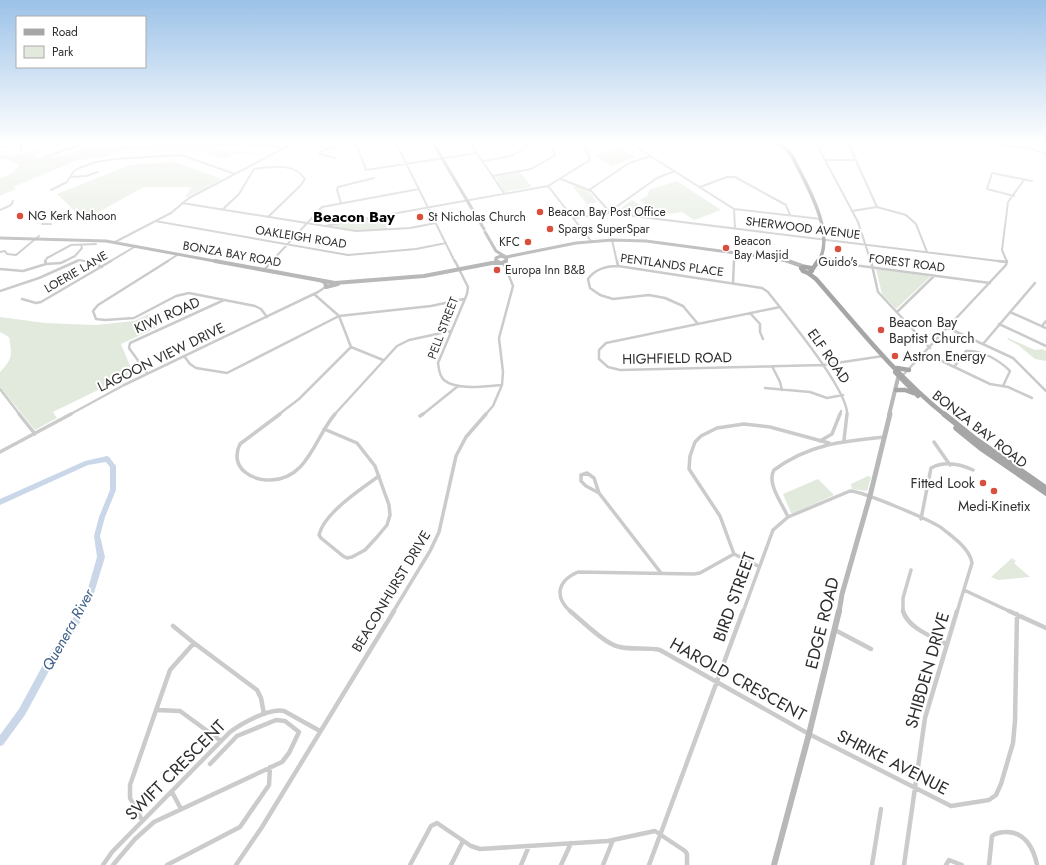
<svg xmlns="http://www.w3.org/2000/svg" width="1046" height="865" font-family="Jost,sans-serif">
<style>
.green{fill:#e2eadd}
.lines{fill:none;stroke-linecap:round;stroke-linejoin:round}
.river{fill:#cad7e9;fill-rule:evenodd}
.street-far3{stroke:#cbcbcb;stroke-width:2}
.street-far2{stroke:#cbcbcb;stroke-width:2.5}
.street-far1{stroke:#cbcbcb;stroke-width:3.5}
.street{stroke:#cbcbcb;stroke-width:4.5}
.secondary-far3{stroke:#b8b8b8;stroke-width:3}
.secondary-far2{stroke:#b8b8b8;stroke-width:4}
.secondary-far1{stroke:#b8b8b8;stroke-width:5}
.secondary{stroke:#b8b8b8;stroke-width:6}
.primary-far2{stroke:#a6a6a6;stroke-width:3.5}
.primary-far1{stroke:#a6a6a6;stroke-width:4.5}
.primary{stroke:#a6a6a6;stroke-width:5.5}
.poi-dot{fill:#d94e3d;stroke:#fff;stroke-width:1.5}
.labels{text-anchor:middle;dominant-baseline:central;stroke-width:4;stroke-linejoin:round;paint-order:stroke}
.far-poi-label{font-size:12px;fill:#2e2e2e;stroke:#fff;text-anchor:start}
.far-street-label{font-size:12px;fill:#2e2e2e;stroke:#fff}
.street-label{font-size:14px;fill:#2e2e2e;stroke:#fff}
.poi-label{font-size:14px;fill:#2e2e2e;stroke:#fff;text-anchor:start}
.far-district-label{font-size:15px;font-weight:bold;fill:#000;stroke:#fff}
.water-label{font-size:15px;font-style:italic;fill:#42618a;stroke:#fff}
.near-street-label{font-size:17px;fill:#2e2e2e;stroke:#fff}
</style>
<rect width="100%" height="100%" fill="#fff"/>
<!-- green -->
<path class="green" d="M57 143H67L40 152 36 154 35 158 66 155 95 143H98L106 147 114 145 152 146 155 143 221 145 217 150 259 153 257 154H235L223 159 198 150H121L117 154 76 161 13 187 16 189 0 196V188L1 187 0 186V178L11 174 20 165 7 159H0V155C20 157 38 149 57 143Z
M619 147 635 157 612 166 595 155Z
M175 162 222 179 189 196 185 197 192 187H144L84 220 57 194 130 165Z
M520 172 532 187 504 192 496 177Z
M677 181 721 210 694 220 682 212 661 215 640 200 647 196 649 190Z
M577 186 590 193 597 202 587 204 573 187Z
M632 200 644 208 655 217 619 213 617 211Z
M386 216 387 229 357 231 332 226Z
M876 269 928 276 930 277 896 309 882 294Z
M149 314 158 327 121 344 133 373 53 412 57 418 35 430 0 387V372C13 359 12 355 9 337L0 332V317L45 323 96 325 134 321Z
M1008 338 1035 350 1042 349 1046 351V361L1035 359 1018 345 1007 339Z
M868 476 871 477 867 491 852 489 851 484Z
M818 479 834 495 793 513H791L783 494Z
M1012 558 1016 561 1014 563 1030 577 998 580 991 577Z"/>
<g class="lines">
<!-- river -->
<path class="river" d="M107 456 109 457 116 466V490L105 517 100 536 105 557 94 593 79 624 50 669 25 715 3 745 0 746V735L19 709 44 663 73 618 87 592 97 557 94 536 99 517 110 490V467L106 462 88 465 0 505V499L85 461Z"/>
<!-- street-far3 -->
<path class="street-far3" d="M21 143V151
M204 143 273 146 282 149
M353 143 357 146 366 170 477 153
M396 143 455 262
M470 143 504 193
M526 143H534
M630 143 734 209 821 219
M816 143 858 222 871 262
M848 143 877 207
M472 145 487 143
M1001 145 1028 148 1046 154
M0 147 22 143
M45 157 85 143
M335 158 320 154 319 152 346 143
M825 160H857
M483 161 511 156 534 143H538
M254 169C271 167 294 162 305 179L301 185 268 217
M493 176 531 169 554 156 555 155 550 143
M71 177 86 176 98 172
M561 179 591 191 608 210V213
M548 186 591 241
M700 187 727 177H735L786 205 790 215
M51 190 67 182 74 171 79 168 96 162 114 159 181 155 235 174
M589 190 629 163 651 156
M1014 196 987 189 992 173 1032 181
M182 203 356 231 410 228 436 223
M341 203 337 190 338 187 374 178
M734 209 735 228
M0 210 11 205 13 201
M222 210 239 194 254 169
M852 211 877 207 906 215 916 224 927 252
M609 212 657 178 675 171
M574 218 609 213 1006 262
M155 221 348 255 416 249 446 243
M42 224H51
M325 226 548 186 590 160 583 143
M612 240 617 262
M115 242 171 213 189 198 294 143
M0 252 5 251 7 254 16 255 39 236
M822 256 840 262
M45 262 47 258 71 245 96 244
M63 262 75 256 82 248 81 245
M75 262 79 260 90 262
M109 262 136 246
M166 262 179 254
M271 262 322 207 419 189
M734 262V252
M1007 262 1002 250 1008 202 1024 180"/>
<!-- street-far2 -->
<path class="street-far2" d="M45 261 46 264
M88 261 102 267
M168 261 98 305 93 311 96 319 105 320 134 318 176 296 189 293 255 306 261 309 267 317
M455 261 468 287 467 294 438 363C439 369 439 376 444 380 457 391 486 386 502 385
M617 261 618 266
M837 261 846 264 990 283
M871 261 878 292 930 348
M998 261 1007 262
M0 269 23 271 46 264 61 263 65 261
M264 270 272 261
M733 283 734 261
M0 291 39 278 77 261
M314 294 339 316 351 347
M22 299 36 303 41 302 111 261
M780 307 606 343 599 350V359L608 367 620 370 823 365 883 356
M897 312 934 276
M1010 312 1046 328
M750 313 760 324V332L763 339
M698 324 683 306 665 298 649 295 613 299 600 295 590 288 588 279C595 269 606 266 618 266L762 288 768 292C784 313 850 392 847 415
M999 324 1046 346
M1042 326 1046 321
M948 328 1013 358 1046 391
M983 344 1035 283
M351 347 383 360
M925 353 990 384 1008 387 1032 398
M184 356 190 364 196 368 227 373 339 316 431 306 464 299
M772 366 780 382 782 390
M954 367 966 351C982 350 999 360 1010 371L1003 386
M147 373 129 348 130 343 224 300
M903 375 1006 265 1007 261
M765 388 810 392 827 398 843 395
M0 389 20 415
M69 415 124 385 318 292 327 286
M278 415 299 399 351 347
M334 415 397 346 409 340 451 331
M422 415 458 386
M485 415 493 406 502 385 503 372 499 338 513 286 505 266 502 263
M840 415 841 411"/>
<!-- street-far1 -->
<path class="street-far1" d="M19 414 35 434
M280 414 240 444C235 454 236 465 245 472 253 479 262 480 271 480 308 479 315 437 335 414
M420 416 423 414
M324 429 357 443 375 466 389 505 390 515 387 525 377 537 365 550 352 557 347 558 343 556 321 538 319 535C324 513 361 489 379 476
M844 440 847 414
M820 441 832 434 840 414
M934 442 950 465
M0 452 71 414
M587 473 594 478 599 493 586 486 581 481V475Z
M599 493 661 573
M788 517C783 505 766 483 774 470 809 444 843 441 884 437
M921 519 931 468C944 461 960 464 973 470
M734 554 720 516 689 469 690 456 695 442 701 436 717 428 744 424 770 427 829 443
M964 590 1011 612
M393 612 430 551 439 532 456 456 466 437 486 414
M571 612C554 597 557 581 578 572L694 574 700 573 734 554 758 566
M743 612 773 530 788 517 850 491C862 491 933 521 943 529 954 538 970 549 972 563L957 612
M903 612V598L911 570"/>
<!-- street -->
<path class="street" d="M570 611C581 620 606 645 620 647 633 650 647 647 660 650L809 734 951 806 989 800 996 795 1001 784 1013 743 1015 721 1017 614
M903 611C908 628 931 636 946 644
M1009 611 1046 628
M173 626 194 643
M835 630 871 649
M157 710 180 711 221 741
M172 792 181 809
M142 820 130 798V785L170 670 194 643 257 690 261 698 264 714
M103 865 112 852 230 732C242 723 269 708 284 711L320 731
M113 865 135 839 154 822 282 762 289 753 299 732 285 721 276 720 237 736 210 764
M167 865 240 827 269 785 270 767
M236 865 262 827 394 611
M410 865 431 826 437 823 471 846 480 849 608 841 655 831 685 851 687 854V865
M451 865 463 841
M521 865 529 846
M561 865 571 843
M603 865 613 840
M649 865 743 611
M872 865 881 809
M904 865 925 718 957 611
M946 865 949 860 962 865
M989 865 992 836C997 832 1002 832 1007 832 1025 832 1034 849 1037 865"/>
<!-- secondary-far3 -->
<path class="secondary-far3" d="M433 143 484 229
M485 232 496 251 506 257 576 243 612 240 646 241 773 258 791 262
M0 238 106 241 220 262
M498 262 496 261V258L501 256 507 258 505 262"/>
<!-- secondary-far2 -->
<path class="secondary-far2" d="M215 261 335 283 424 276 492 263H502L506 261
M496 261 500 263
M788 261 805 267
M322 281 325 282 326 287 338 284
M889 415 898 378"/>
<!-- secondary-far1 -->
<path class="secondary-far1" d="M839 612 842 594 870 496 890 414"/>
<!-- secondary -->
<path class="secondary" d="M774 865 809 734 839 611"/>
<!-- primary-far2 -->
<path class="primary-far2" d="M777 143 787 149 792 156C805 182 837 234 818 262"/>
<!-- primary-far1 -->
<path class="primary-far1" d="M805 267 811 268 812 271 808 273 803 271 801 268Z
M812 270 818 261
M808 273 816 279C857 326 896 376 945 415
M897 368 909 370
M895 372 918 396
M896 390H905L913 393"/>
<!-- primary -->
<path class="primary" d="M944 414 974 438 1046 488
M956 428 982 449 1046 493"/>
</g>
<!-- sky -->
<linearGradient id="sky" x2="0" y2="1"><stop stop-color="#9cc2e8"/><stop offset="0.54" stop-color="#fff"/><stop offset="1" stop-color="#fff" stop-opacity="0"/></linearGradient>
<rect width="1046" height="264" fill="url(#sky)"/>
<!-- markers -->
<g class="poi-dot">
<circle cx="540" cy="212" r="4"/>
<circle cx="20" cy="216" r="4"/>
<circle cx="420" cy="217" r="4"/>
<circle cx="550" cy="229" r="4"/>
<circle cx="528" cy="242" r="4"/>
<circle cx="726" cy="248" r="4"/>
<circle cx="838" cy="249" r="4"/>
<circle cx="497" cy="270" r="4"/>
<circle cx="881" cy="330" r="4"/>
<circle cx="895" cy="356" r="4"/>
<circle cx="983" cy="483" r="4"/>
<circle cx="994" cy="491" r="4"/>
</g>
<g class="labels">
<!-- far-poi labels -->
<g class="far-poi-label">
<text x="548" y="212">Beacon Bay Post Office</text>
<text x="28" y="216">NG Kerk Nahoon</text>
<text x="428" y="217">St Nicholas Church</text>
<text x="558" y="229">Spargs SuperSpar</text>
<text x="734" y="241">Beacon<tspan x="734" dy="14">Bay Masjid</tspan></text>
<text x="520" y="242" text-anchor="end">KFC</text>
<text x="838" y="262" text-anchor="middle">Guido's</text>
<text x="505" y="270">Europa Inn B&amp;B</text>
</g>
<!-- far-street labels -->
<g class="far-street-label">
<text transform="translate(803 228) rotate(7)">SHERWOOD AVENUE</text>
<text transform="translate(301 237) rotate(9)">OAKLEIGH ROAD</text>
<text transform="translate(232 254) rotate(10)">BONZA BAY ROAD</text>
<text transform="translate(907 263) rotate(7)">FOREST ROAD</text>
<text transform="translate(672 265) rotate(8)">PENTLANDS PLACE</text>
<text transform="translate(76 272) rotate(-30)">LOERIE LANE</text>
<text transform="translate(443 328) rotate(-69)">PELL STREET</text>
</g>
<!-- street labels -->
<g class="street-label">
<text transform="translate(167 315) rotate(-24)">KIWI ROAD</text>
<text transform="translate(829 356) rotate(55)">ELF ROAD</text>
<text transform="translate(161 357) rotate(-26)">LAGOON VIEW DRIVE</text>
<text transform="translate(677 358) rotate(-1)">HIGHFIELD ROAD</text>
<text transform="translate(980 429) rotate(38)">BONZA BAY ROAD</text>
<text transform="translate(391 591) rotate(-59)">BEACONHURST DRIVE</text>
</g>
<!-- poi labels -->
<g class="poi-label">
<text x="889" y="322">Beacon Bay<tspan x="889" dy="16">Baptist Church</tspan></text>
<text x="903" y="356">Astron Energy</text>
<text x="975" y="483" text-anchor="end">Fitted Look</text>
<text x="994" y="506" text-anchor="middle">Medi-Kinetix</text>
</g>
<!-- far-district labels -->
<g class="far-district-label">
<text x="354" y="217">Beacon Bay</text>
</g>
<!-- water labels -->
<g class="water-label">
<text transform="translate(68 630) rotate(-61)">Quenera River</text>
</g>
<!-- near-street labels -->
<g class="near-street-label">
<text transform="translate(734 597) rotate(-70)">BIRD STREET</text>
<text transform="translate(822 623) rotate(-76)">EDGE ROAD</text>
<text transform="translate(927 670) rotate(-74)">SHIBDEN DRIVE</text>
<text transform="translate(738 679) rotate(29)">HAROLD CRESCENT</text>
<text transform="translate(893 762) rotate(27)">SHRIKE AVENUE</text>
<text transform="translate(175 770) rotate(-45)">SWIFT CRESCENT</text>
</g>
</g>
<!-- legend -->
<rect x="16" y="16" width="130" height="52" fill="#ffffff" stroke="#ababab"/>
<rect x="24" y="29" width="20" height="6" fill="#a6a6a6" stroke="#ababab"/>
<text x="52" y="36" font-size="12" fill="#2e2e2e">Road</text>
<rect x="24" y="46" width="20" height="12" fill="#e2eadd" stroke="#ababab"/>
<text x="52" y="56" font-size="12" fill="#2e2e2e">Park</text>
</svg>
